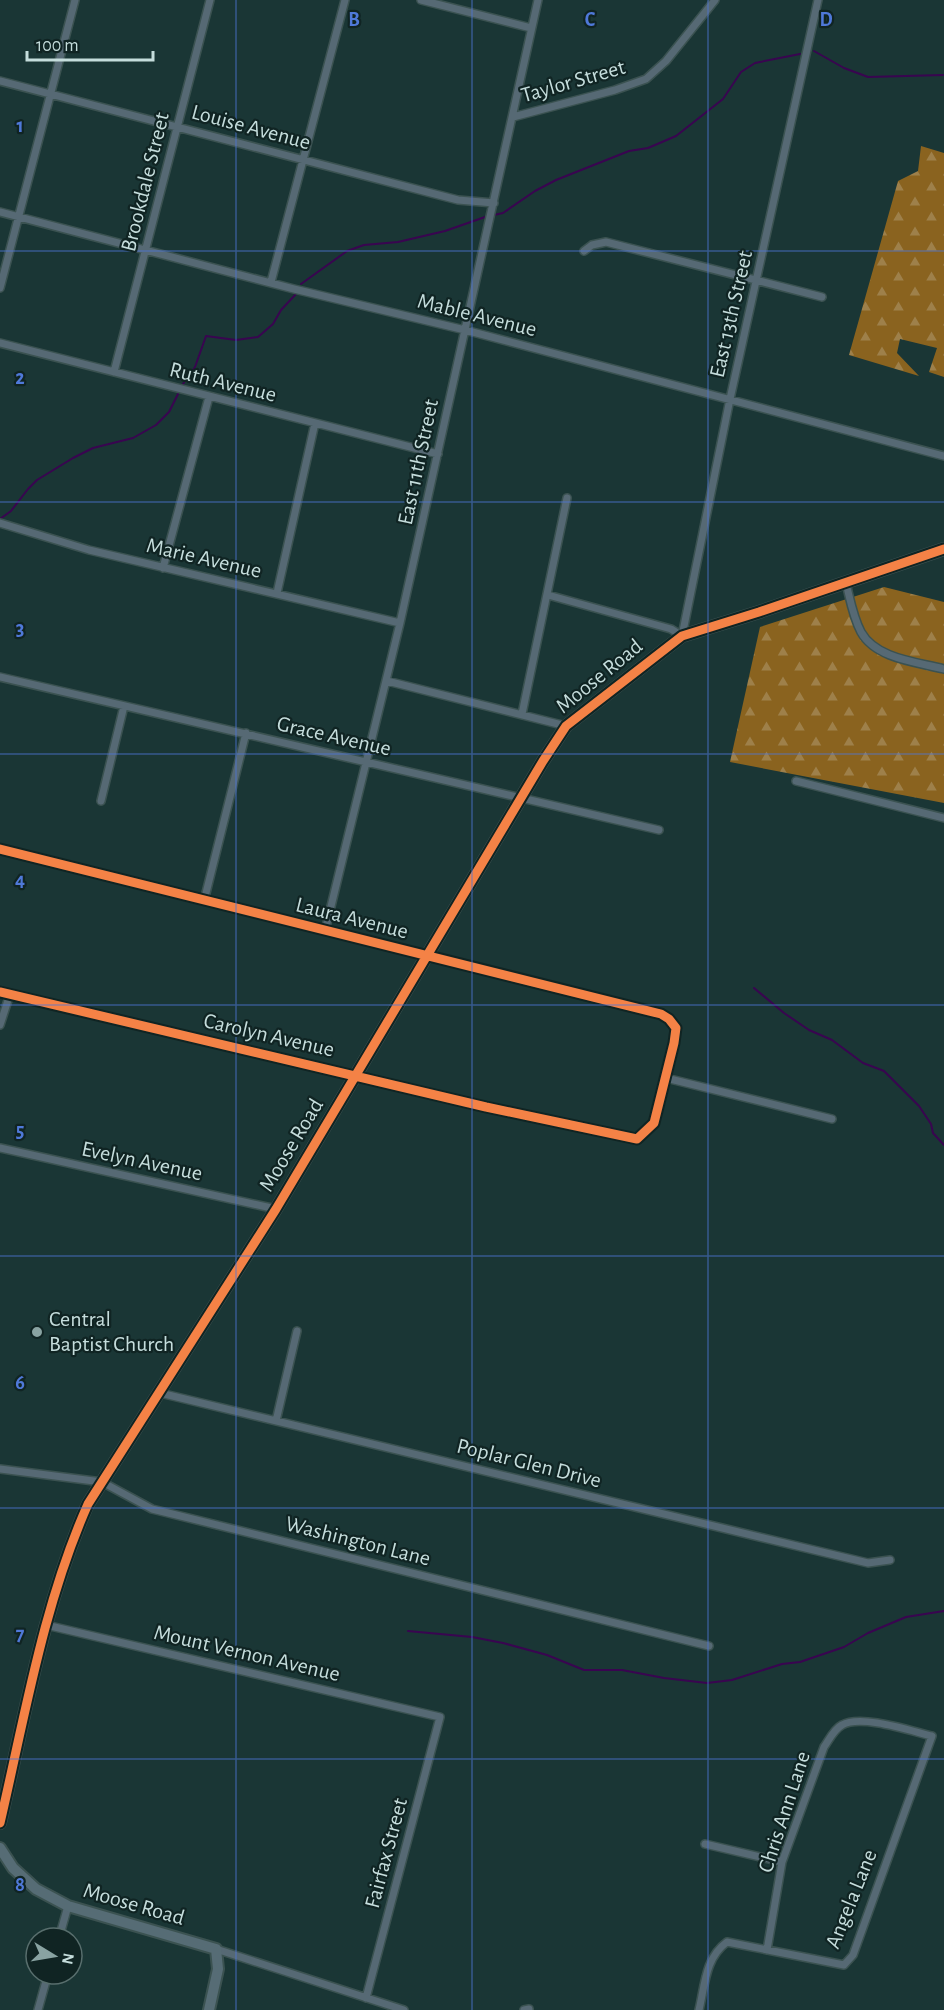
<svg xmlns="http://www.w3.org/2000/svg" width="944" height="2010" font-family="'Alegreya Sans',sans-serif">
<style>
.forest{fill:url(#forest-firs)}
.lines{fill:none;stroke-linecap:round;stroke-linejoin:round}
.stream{stroke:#390550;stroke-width:2}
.street-casing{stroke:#3b5251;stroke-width:10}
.secondary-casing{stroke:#3b5251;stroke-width:14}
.street{stroke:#566974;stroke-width:7}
.secondary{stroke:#566c75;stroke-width:10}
.cycleway-casing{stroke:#102423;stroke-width:13}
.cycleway{stroke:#f48246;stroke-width:9}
.grid{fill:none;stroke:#4f79d9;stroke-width:1.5;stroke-opacity:0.55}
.poi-dot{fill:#89a3a2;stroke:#102423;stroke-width:2}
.labels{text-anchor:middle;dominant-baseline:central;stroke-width:4.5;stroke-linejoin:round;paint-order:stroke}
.street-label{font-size:22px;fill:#c5dddc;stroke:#102423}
.poi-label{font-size:22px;fill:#c5dddc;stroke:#102423;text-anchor:start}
.grid-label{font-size:20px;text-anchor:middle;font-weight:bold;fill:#4f79d9;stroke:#102423;stroke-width:4.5;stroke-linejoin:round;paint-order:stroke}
</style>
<defs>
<pattern id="forest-firs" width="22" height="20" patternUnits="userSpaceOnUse" patternTransform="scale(1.5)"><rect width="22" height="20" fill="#8a631f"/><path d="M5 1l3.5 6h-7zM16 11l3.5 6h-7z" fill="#9e804a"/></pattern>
</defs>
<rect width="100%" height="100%" fill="#1a3635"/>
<!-- forest -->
<path class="forest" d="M921 146 944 153V377L929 372 937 348 900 339 897 353 919 376 849 355 898 181 918 171Z
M884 587 944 602V803L730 762 760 627Z"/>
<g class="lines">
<!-- stream -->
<path class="stream" d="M814 51 844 68 868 77 943 75
M301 284 347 251 364 245 398 242 445 231 485 217 503 213 535 191 556 180 629 151 648 148 676 136 723 99 741 72 755 63 800 54
M0 519 11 511 28 489 37 480 73 458 93 448 133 438 156 425 169 412 183 384 195 367 206 336 236 340 258 337 273 324 281 310 296 294
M754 988 784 1013 809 1030 832 1040 863 1063 884 1071 919 1106 931 1124 933 1133 944 1145
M408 1631 472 1637 503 1643 547 1655 584 1670H622L664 1678 707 1683 732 1680 782 1664 800 1662 844 1647 868 1633 906 1617 944 1611"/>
<!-- street casing -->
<g class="street-casing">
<path id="street" d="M421 0 531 28
M0 81 458 200 494 203
M513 117 615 90 646 79 666 61 715 0
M0 212 294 289 465 330 944 456
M584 251 592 245 606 242 822 297
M271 282 345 0
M0 288 75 0
M0 343 438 454
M114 372 210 0
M0 523 89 550 400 623
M163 568 209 397
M846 583C850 599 853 617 861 632 876 659 917 662 944 669
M277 593 315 423
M548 595 671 629 682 636 730 399 818 0
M0 677 659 830
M387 681 566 726
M522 714 567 498
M796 781 944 818
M101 801 124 706
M0 849 661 1014 669 1019 676 1028 674 1043 654 1123 637 1139 486 1107 0 992
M204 901 246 733
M325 931 400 623 538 0
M0 1025 10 994
M666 1078 832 1119
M0 1148 276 1209
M160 1393 868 1563 890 1560
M276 1421 297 1331
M0 1469 102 1482 152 1509 709 1646
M46 1625 440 1717 366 1998
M705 1844 782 1862
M59 1938 68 1906
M216 1949 404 2010
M38 2010 48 1974
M524 2010 529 2009
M699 2010C705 1985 705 1958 727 1942 766 1950 805 1957 844 1965L853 1955 932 1736C911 1731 861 1714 842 1725 834 1729 829 1740 824 1747L782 1862 767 1950"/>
</g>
<!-- secondary casing -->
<g class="secondary-casing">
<path id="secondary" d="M0 1823C25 1716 43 1605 88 1504L276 1209 543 761 566 726 682 636 759 612 944 549
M0 1848 13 1868 36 1889 68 1906 216 1949 218 1969 209 2010"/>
</g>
<!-- street -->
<use href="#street" class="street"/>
<!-- secondary -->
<use href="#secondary" class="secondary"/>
<!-- cycleway casing -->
<g class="cycleway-casing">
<path id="cycleway" d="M0 849 661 1014 669 1019 676 1028 674 1043 654 1123 637 1139 486 1107 0 992
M0 1823C25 1716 43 1605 88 1504L276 1209 543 761 566 726 682 636 759 612 944 549"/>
</g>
<!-- cycleway -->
<use href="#cycleway" class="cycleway"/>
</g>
<!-- grid -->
<path class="grid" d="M236 0V2010M472 0V2010M708 0V2010M0 251H944M0 502H944M0 754H944M0 1005H944M0 1256H944M0 1508H944M0 1759H944"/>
<!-- markers -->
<circle class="poi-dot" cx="37" cy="1332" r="6"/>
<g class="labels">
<!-- street labels -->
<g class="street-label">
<text transform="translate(573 81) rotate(-16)">Taylor Street</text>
<text transform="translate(251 127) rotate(15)">Louise Avenue</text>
<text transform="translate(145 182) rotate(-76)">Brookdale Street</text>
<text transform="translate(731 314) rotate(-77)">East 13th Street</text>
<text transform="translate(477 315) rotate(14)">Mable Avenue</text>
<text transform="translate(223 382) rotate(14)">Ruth Avenue</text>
<text transform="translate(418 462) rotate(-78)">East 11th Street</text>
<text transform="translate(204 558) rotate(13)">Marie Avenue</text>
<text transform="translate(599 676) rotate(-39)">Moose Road</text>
<text transform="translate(334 736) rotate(13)">Grace Avenue</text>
<text transform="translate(352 918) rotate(14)">Laura Avenue</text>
<text transform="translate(269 1035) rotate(13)">Carolyn Avenue</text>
<text transform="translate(291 1145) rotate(-59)">Moose Road</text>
<text transform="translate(142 1161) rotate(12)">Evelyn Avenue</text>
<text transform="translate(529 1463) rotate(14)">Poplar Glen Drive</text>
<text transform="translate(358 1541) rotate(14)">Washington Lane</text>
<text transform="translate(247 1653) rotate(13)">Mount Vernon Avenue</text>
<text transform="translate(784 1812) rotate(-72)">Chris Ann Lane</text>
<text transform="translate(386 1853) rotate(-75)">Fairfax Street</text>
<text transform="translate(851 1899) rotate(-68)">Angela Lane</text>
<text transform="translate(134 1904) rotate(16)">Moose Road</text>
</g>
<!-- poi labels -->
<g class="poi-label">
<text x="49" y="1319">Central<tspan x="49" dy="25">Baptist Church</tspan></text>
</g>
</g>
<g class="grid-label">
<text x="354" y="26">B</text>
<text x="590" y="26">C</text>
<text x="826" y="26">D</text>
<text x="20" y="132">1</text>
<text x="20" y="384">2</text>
<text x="20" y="635">3</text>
<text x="20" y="886">4</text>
<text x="20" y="1137">5</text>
<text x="20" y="1389">6</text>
<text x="20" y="1640">7</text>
<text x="20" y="1891">8</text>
</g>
<!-- north arrow -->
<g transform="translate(54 1956) rotate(101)"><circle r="28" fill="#102423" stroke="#586e6d" stroke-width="1.5"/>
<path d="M0-4.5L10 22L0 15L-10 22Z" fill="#89a3a2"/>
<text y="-9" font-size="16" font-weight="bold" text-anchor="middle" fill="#c5dddc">N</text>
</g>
<!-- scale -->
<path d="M27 51v9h126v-9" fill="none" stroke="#c5dddc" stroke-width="3"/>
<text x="36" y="51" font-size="18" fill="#c5dddc" stroke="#102423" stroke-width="4.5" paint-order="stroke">100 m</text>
</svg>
